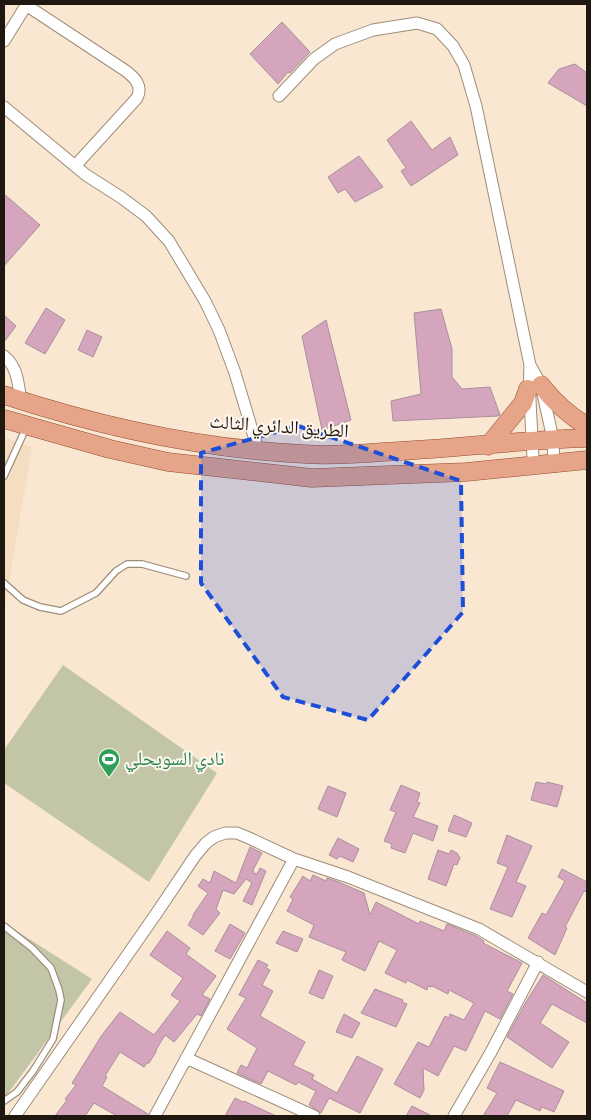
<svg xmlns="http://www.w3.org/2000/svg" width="591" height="1120" font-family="'Sofia Sans Condensed','Noto Naskh Arabic',sans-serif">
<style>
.built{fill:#f4ddc1}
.green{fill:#c2c6a7}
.building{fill:#d5a5be;stroke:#a9909c}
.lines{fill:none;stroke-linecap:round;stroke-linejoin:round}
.lane-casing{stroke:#9d8d79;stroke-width:8}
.street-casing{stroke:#9d8d79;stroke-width:13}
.primary-casing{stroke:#964b2c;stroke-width:19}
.lane{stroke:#fff;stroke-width:5.5}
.street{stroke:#fff;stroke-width:11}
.primary{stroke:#e6a489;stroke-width:18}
.marked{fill:#1d4ed8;fill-opacity:0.2;stroke:#1d4ed8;stroke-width:4;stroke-dasharray:10 6;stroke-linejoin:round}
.labels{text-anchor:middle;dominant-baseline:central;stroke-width:4;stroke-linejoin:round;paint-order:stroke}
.street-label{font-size:19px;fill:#1e1811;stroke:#fef6ee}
.leisure-label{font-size:19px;fill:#27864d;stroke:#fef6ee;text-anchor:start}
</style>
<rect width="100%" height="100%" fill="#f9e7d2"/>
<!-- built -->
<path class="built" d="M4 438 32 447 4 613Z"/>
<!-- green -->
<path class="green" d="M63 665 217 773 149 882 4 783V750Z
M4 923 92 979 4 1099Z"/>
<!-- building -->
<path class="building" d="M282 22 310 52 290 73 288 72 278 84 250 54Z
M575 64 587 73V106L548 83 559 69Z
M411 121 432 150 450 137 458 155 411 186 401 171 406 168 387 140Z
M359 156 383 187 355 202 345 189 338 193 328 177Z
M4 194 40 225 4 266Z
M46 308 65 320 45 354 25 343Z
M441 309 452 349V377L462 389 490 387 500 415 498 416 393 421 391 401 421 394 414 313Z
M4 315 16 326 4 342Z
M326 320 351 420 322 430 302 336Z
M87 330 102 337 93 357 78 350Z
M536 782 546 784 547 782 563 786 557 807 531 800Z
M401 785 420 793 417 802 420 803 413 817 438 826 433 841 413 833 405 853 391 848 392 844 384 841 396 812 390 810Z
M328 786 346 793 337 817 318 809Z
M454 815 472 823 466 837 448 831Z
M507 835 532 846 516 882 526 886 512 917 490 909 508 867 497 863Z
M338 838 359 849 353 862 340 856 337 859 329 855Z
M250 847 262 853 253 870 254 873 257 874 260 868 266 871 252 905 243 901 252 883 246 879 234 894 223 890 216 909 220 913 203 935 188 925 193 917V915L208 893 198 886 203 879 210 883 214 871 236 883Z
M438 850 449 854 451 850 457 853 460 858 457 865 454 864 446 886 428 879Z
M562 869 587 882V892L584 891 565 927 567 928 555 955 528 938 542 913 546 915 565 881 558 877Z
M313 875 326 881 327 878 336 881 364 893 370 915 376 902 419 924 420 921 444 931 447 924 476 936 484 941 483 943 522 963 507 991 513 994 500 1019 485 1011 466 1051 454 1046 438 1076 423 1068 424 1090 420 1098 394 1084 418 1042 429 1047 445 1016 449 1018 450 1014 464 1020 474 1003 449 990 448 994 432 986 431 987 428 986 427 990 407 980 406 983 385 973 397 950 379 941 365 971 342 960 346 952 309 937 314 925 287 911 293 899 290 897 303 876 310 881Z
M230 924 245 933 230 959 215 951Z
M167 931 190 948 186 954 216 976 202 995 210 999 201 1016 197 1014 174 1042 165 1035 156 1050V1052L149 1063H147L144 1067 120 1052 105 1076 107 1077 102 1086 148 1114V1116H117L94 1103 85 1116H55L67 1100 65 1099 76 1085 72 1083 102 1035 120 1012 154 1035 180 1001 171 995 183 978 150 955Z
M283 931 303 939 297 952 276 943Z
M258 960 268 965 266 968 270 970 262 985 273 991 260 1016 305 1042 293 1065 314 1075 312 1079 337 1093 357 1056 383 1069 360 1113 329 1098 321 1113 309 1105 316 1091 298 1082 296 1085 268 1071 261 1084 237 1073 241 1065 247 1068 257 1048 227 1029 246 998 239 995Z
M319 970 333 976 323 999 309 993Z
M543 975 587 1003V1023L552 1004 540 1023 569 1042 552 1068 507 1037 526 1002Z
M375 989 403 1000 402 1002 407 1004 396 1027 361 1013Z
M344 1014 360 1023 352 1038 336 1032Z
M500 1062 564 1091 554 1112 542 1107 540 1111 516 1100 507 1116H483L497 1093 487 1088Z
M235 1098 243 1102 244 1101 276 1116H225Z
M412 1106 432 1116H406Z"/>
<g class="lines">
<!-- lane casing -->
<g class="lane-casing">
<path id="lane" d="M4 476 26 428
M4 583 23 600 40 607 61 611 96 593 116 571 127 564H142L186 576
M4 926 32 948 51 968 59 990 61 1000 53 1039 33 1071 17 1092 4 1101"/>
</g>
<!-- street casing -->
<g class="street-casing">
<path id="street" d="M26 5 126 71C135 78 143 86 137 98L75 166
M4 41 27 4
M279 96 314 59 335 44 373 30 417 23 437 29 453 46 464 65 476 106 530 365 541 385 553 439 554 464
M4 107 86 175 122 198 146 216 169 241 205 301 219 330 235 373 258 450
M4 356C18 367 18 384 21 401
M530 365C528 399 533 432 533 466
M186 1058 314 1116
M15 1116 156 914 195 856 206 843 214 837 225 833H237L249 838 294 859 348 877 479 929 587 992
M155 1116 294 859
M454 1116 491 1052 538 962"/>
</g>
<!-- primary casing -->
<g class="primary-casing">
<path id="primary" d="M541 385C555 403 568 415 587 426
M4 395C101 427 202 449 304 454 330 456 357 454 383 452 451 449 519 440 587 438
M4 419 110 449 168 462 312 478 466 472 587 460
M488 446 523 403 528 389"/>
</g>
<!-- lane -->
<use href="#lane" class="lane"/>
<!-- street -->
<use href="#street" class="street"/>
<!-- primary -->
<use href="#primary" class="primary"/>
</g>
<!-- marked area -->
<path class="marked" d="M298 426 461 481 463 612 368 720 283 697 201 583V453Z"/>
<!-- icons -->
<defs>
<g id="stadium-pin" transform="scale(1.125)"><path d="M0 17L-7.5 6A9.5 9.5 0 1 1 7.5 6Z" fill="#2e9e5b" stroke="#fef6ee"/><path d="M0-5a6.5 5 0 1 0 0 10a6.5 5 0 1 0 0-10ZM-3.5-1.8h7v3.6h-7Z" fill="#fff"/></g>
</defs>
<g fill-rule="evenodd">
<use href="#stadium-pin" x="109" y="759"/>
</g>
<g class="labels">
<!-- street labels -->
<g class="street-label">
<text transform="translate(279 427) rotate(4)">الطريق الدائري الثالث</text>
</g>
<!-- leisure labels -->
<g class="leisure-label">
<text x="125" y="759">نادي السويحلي</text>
</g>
</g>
<!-- border -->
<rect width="591" height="1120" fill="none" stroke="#1e1811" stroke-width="10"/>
</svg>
